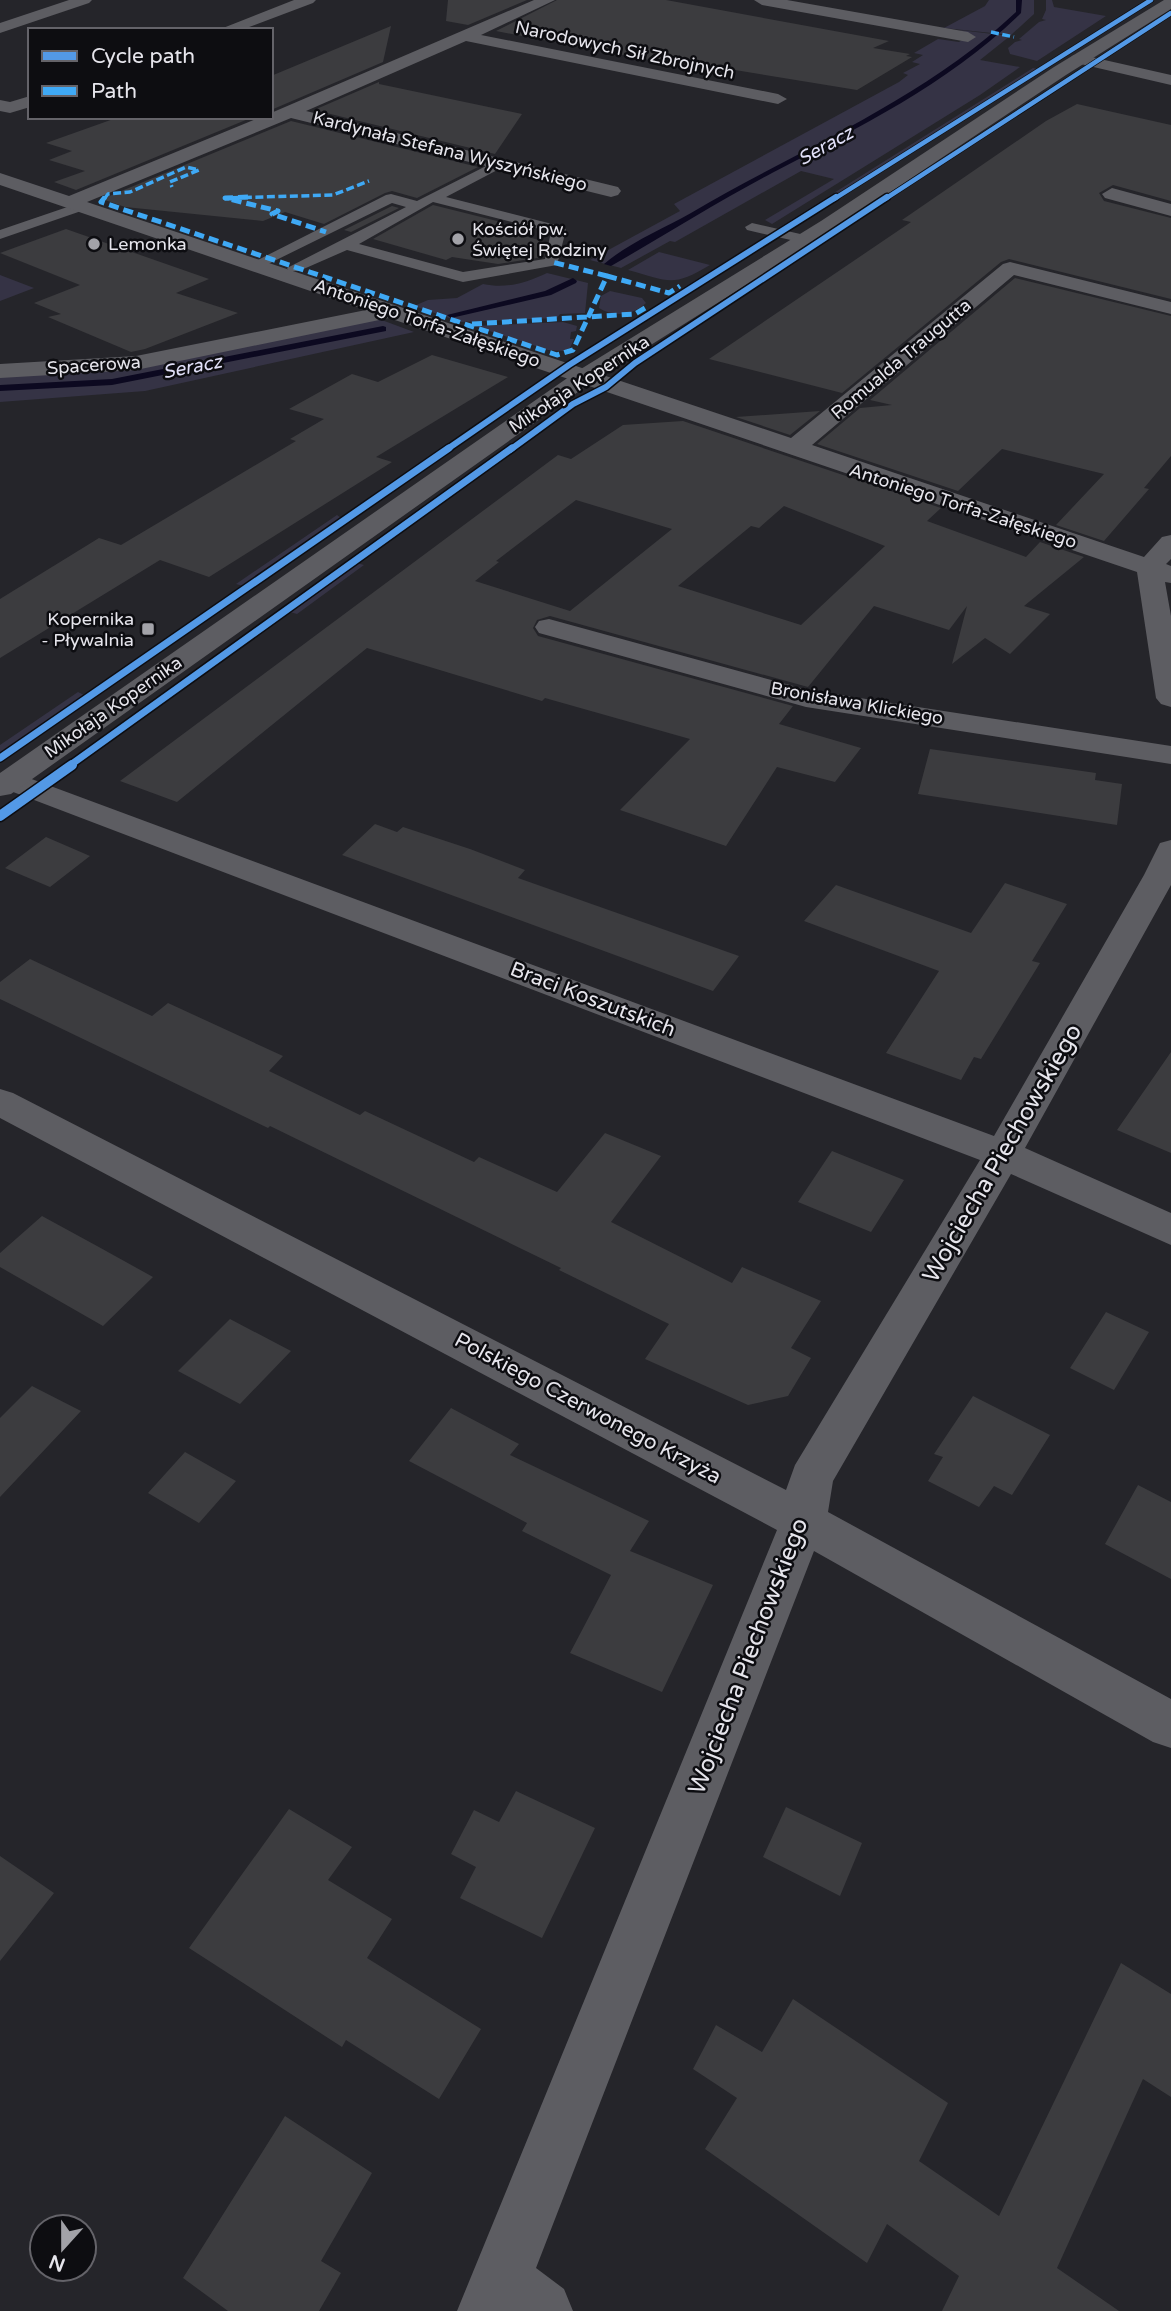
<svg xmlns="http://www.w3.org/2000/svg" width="1171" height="2311" viewBox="0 0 1171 2311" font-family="'Varela Round',sans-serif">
	<rect width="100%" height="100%" fill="#25252a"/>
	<path fill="#353345" d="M989,0H1034V14L1011,35L944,28L985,6Z
		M1046,0H1052L1054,7L1106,16L1037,61L1010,54L1008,48L1015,42L1022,40L1019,39L1039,22L1046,20L1042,19L1046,10Z
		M959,30L1010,36L980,60L1020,67L980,95L772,224L765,220L834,179L801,171L675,242L670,241L621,268L590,260L680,211L674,204L899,82L908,75L903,73L920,64L912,62L923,55L914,53L938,39L959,42L971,34Z
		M1033,68L1037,69L783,229L778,228Z
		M768,235L772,237L679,296L673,294Z
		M659,252L710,265C672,288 669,281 628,270Z
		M547,273L588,283L585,313L560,314L557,318L461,322L414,306L428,300L457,298L483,284C506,289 526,283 547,273Z
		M0,275L34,288L0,301Z
		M610,291L642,298L646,303C633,315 615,318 599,308L601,296Z
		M379,319L414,332L145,391L0,402V374L99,369Z
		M563,322L577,326L576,331L571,332L570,339H574L570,348L564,351L548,350L474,326Z
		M337,515L341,518L243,586L236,584Z
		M357,563L364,565L297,614L290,612Z
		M78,692L84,695L0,753V745Z"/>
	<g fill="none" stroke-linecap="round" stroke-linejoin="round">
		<path fill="#0c0920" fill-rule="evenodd" d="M1016,0H1022L1021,13C948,84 861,126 772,173C717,202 665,235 611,266L604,264C627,244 664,228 691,213C801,148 922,101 1016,12Z
			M573,278L577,281L576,283L551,295L451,318L447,315L545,291Z
			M383,326L386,327V331L112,385L0,391V385L112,379Z"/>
	</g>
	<path fill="#3c3c3f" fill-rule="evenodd" d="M448,0H527L468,25L446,21Z
		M557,0H666L889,41L873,48L910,54L906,56L912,57L857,90L668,59L660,62L496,31Z
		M391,26L383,62L271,110V76Z
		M379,82V84L522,114L495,154L314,110Z
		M1077,104L1171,125V201L1113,185L1099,193L1104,201L1171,218V299L1009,259L1001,262L842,393L709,359L911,222L902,220L1046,121Z
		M119,117H253L76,190L54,182L85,171L49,160L72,151L46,143Z
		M291,121L478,167L417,198L392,191L385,193L324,224L285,212L263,221L125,207L102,199Z
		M433,205L501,222L492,227L546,242L543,257L498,264L452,257L446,260L373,239Z
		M392,206L399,208L351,232L344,230Z
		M66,229L209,279L176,293L238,313L145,349L131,352L48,317L61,314L34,303L80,285L0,253Z
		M1015,278L1171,316V456L1144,488L1149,489L1104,541L1056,525L1104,474L1002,449L958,491L817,444L860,408L892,405L870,400Z
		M432,355L508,377L376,457L392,462L209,577L160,560L0,658V599L99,538L121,545L296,441L290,439L324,419L289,409L352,374L378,382Z
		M820,411L790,435L736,417Z
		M683,421L941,508L927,521L1026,557L1040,542L1084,557L1024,606L1050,614L1010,654L985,638L952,664L967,606L949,630L874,606L808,687L550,616L537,620L533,628L538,636L793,706L779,724L861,748L835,782L777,767L726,846L620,810L690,739L545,698L542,701L367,648L177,802L120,781L558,455L571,459L623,425ZM576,500L672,529L570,611L475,581L499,562L496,561ZM784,506L885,546L801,625L678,586L751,526L759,528Z
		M930,749L1096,773L1095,780L1122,784L1117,825L918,794Z
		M375,824L397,832L403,827L470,849L525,870L518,878L739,956L713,991L342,855Z
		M46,837L90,856L50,887L5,868Z
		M1005,883L1067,904L1032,961L1040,963L981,1059L974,1057L961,1080L886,1053L939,971L804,921L836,885L971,933Z
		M30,959L152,1016L168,1003L283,1056L269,1071L360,1115L365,1111L474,1162L479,1157L557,1192L605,1133L661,1156L611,1222L732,1283L742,1267L821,1301L791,1348L811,1358L788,1396L748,1405L645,1359L669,1324L559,1270L561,1268L270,1126L268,1128L0,999V982Z
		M1171,1052V1153L1117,1130Z
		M832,1151L904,1180L871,1232L798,1202Z
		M42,1216L97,1246L153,1277L103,1326L0,1267V1253Z
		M1106,1312L1149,1332L1114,1390L1070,1368Z
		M230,1319L291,1351L240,1404L178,1371Z
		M32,1386L81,1411L0,1497V1418Z
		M973,1396L1050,1435L1012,1495L994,1486L979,1507L928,1481L943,1457L934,1454Z
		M451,1408L519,1444L510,1455L649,1521L630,1551L713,1585L662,1692L570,1653L611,1575L522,1531L527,1523L409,1461Z
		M185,1452L236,1481L199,1523L148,1493Z
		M1138,1485L1171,1502V1579L1105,1544Z
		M516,1791L595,1828L542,1938L460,1898L476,1867L451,1854L474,1810L499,1822Z
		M786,1807L862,1843L840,1896L763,1857Z
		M289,1809L352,1847L328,1880L392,1919L367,1958L481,2029L439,2099L346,2040L342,2047L189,1948Z
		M0,1856L54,1893L0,1961Z
		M1121,1963L1171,1994V2097L1143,2079L1057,2268L1119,2311H942L959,2276L887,2224L867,2263L705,2149L737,2098L693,2069L716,2025L762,2052L793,1999L948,2103L919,2161L999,2216Z
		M285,2116L372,2173L321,2261L341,2273L319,2311H228L183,2278Z"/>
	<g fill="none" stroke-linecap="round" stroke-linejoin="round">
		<path fill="#5d5d62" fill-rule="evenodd" d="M498,160L503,161V167L446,197L564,227L566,230L557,265L463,282L347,250L299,271H289L287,268L406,207L392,203L262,267L257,268L250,264L386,195L391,194L417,201ZM433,202L551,232L545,259L463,272L359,244Z
			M82,202L87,203V209L0,239V230Z
			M752,223L809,236L811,239L804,243L747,230L745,227Z"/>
		<path fill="#5d5d62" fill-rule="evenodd" d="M69,0H92L89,3L0,33V23Z
			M294,0H316L313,3L241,30H218Z
			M534,0H555L481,35L778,94L787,99L778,104L466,41L306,111L618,187L621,191L618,195L611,197L291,118L87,202L791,438L1003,264L1010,262L1171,302V314L1014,275L812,445L1144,557L1162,537L1171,535V559L1166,564L1171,566V583L1165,582L1171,616V707L1161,704L1156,698L1137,572L389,318L136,370L0,378V364L136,356L366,310L0,185V173L69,196L261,117H271V113Z
			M754,0H787L968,32L976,37L968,42L762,5Z
			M1078,54L1171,75V85L1072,62L1070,59L1072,56Z
			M30,96V107L10,113L0,111V100L10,102Z
			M1112,188L1171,204V216L1105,198L1102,194Z
			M549,619L808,690L1171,746V764L806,707L539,633L535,627L539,621Z
			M10,771L994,1136L1144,875L1160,843L1171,840V885L1025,1148L1171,1213V1245L1011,1174L833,1481L828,1512L1171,1699V1748L1153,1742L814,1551L536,2268L564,2289L573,2311H457L777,1530L0,1118V1089L13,1093L786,1490L795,1465L980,1160L0,787V773Z"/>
		<path fill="#5d5d62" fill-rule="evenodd" d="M1164,0H1171V9L1066,75L835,229L592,382L11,794L0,796V773L576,372L821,221L1054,67Z"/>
		<path stroke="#3fa9f5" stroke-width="3.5" stroke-dasharray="8 3.5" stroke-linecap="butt" d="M991,32L1014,37
			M104,199L108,194L130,192L186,167L199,170L170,182L172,187
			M229,199L225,198L333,195L369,181"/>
		<path stroke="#3fa9f5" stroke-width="5" stroke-dasharray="10 5" stroke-linecap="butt" d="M105,197L101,202L557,355L573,350L607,276L552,262
			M248,197L225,198L278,211L272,214L326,232
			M607,276L669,293L680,286
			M472,324L635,314L645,308"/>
		<defs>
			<path id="cycleway-far3" d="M834,199L1151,0
				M885,199L1171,13"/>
			<path id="cycleway-far2" d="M446,450L569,365L836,197
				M510,450L573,404L606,387L635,363L887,197"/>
			<path id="cycleway-far1" d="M0,758L449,448
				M69,766L512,448"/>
			<path id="cycleway" d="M0,816L72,765"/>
		</defs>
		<use href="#cycleway-far3" stroke="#0d0d11" stroke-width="6"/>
		<use href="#cycleway-far2" stroke="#0d0d11" stroke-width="9"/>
		<use href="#cycleway-far1" stroke="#0d0d11" stroke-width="10"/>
		<use href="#cycleway" stroke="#0d0d11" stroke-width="13"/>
		<use href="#cycleway-far3" stroke="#5399e6" stroke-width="4.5"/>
		<use href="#cycleway-far2" stroke="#5399e6" stroke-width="6"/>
		<use href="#cycleway-far1" stroke="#5399e6" stroke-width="7"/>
		<use href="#cycleway" stroke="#5399e6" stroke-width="10"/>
	</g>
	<g fill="#a2a2a8" stroke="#0d0d11" stroke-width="2.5">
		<circle cx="458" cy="239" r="7"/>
		<circle cx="94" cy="244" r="7"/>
		<rect x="141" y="622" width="14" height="14" rx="3.5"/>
	</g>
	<g text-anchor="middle" stroke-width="5" stroke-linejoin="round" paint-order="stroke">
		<g font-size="18" fill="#e6e5ec" stroke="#0d0d11">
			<text transform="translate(625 50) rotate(12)" y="6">Narodowych Sił Zbrojnych</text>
			<text transform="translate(450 151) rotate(14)" y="6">Kardynała Stefana Wyszyńskiego</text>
			<text transform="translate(427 323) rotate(19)" y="6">Antoniego Torfa-Załęskiego</text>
			<text transform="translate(901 359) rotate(-40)" y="6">Romualda Traugutta</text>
			<text transform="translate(94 365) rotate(-4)" y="6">Spacerowa</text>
			<text transform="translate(579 384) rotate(-33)" y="6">Mikołaja Kopernika</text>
			<text transform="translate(963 506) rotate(18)" y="6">Antoniego Torfa-Załęskiego</text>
			<text transform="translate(857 703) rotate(10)" y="6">Bronisława Klickiego</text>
			<text transform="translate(113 707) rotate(-35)" y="6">Mikołaja Kopernika</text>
		</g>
		<g font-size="18" fill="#e6e5ec" stroke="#0d0d11" text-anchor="start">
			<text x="472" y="235">Kościół pw.<tspan x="472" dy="21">Świętej Rodziny</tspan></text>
			<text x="108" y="250">Lemonka</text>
			<text x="134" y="625" text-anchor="end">Kopernika<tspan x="134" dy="21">- Pływalnia</tspan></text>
		</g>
		<g font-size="19" font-style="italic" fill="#e1e0f8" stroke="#0d0d11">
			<text transform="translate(825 145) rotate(-29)" y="7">Seracz</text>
			<text transform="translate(192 366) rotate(-11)" y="7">Seracz</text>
		</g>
		<g font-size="21" fill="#e6e5ec" stroke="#0d0d11">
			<text transform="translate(593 999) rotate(21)" y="7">Braci Koszutskich</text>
			<text transform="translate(588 1408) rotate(28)" y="7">Polskiego Czerwonego Krzyża</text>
		</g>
		<g font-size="24" fill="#e6e5ec" stroke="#0d0d11">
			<text transform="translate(1002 1153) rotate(-60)" y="8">Wojciecha Piechowskiego</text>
			<text transform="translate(748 1656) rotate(-69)" y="8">Wojciecha Piechowskiego</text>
		</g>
	</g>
	<rect x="28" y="28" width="245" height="91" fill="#0d0d11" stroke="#646369" stroke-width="2"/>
	<rect x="42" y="51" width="35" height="10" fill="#5399e6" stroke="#646369" stroke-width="2"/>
	<text x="91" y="63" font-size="21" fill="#e6e5ec">Cycle path</text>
	<rect x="42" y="86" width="35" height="10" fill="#3fa9f5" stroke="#646369" stroke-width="2"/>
	<text x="91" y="98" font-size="21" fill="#e6e5ec">Path</text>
	<g transform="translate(63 2248) rotate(201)"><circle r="33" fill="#0d0d11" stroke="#646369" stroke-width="2"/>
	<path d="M0-5L12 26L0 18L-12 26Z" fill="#a2a2a8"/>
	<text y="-10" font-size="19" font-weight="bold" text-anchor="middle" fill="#e6e5ec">N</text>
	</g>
</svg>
